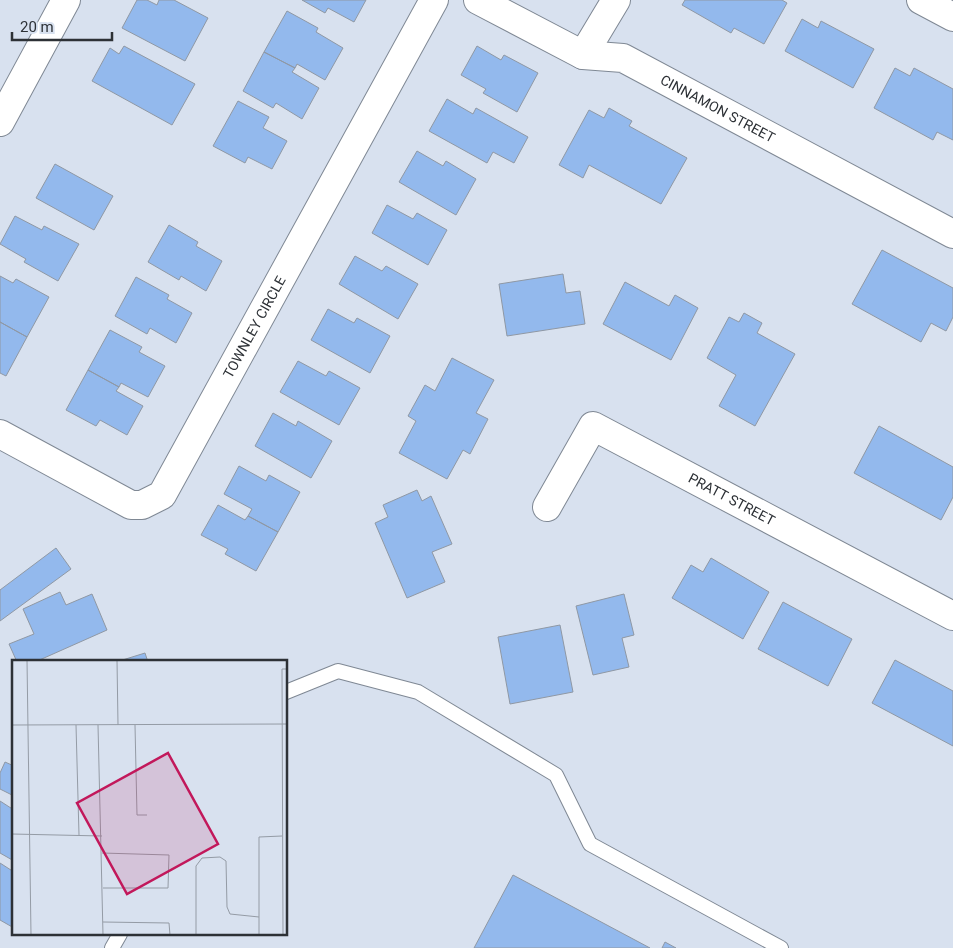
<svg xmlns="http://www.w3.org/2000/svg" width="953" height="948" viewBox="0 0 953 948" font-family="Roboto,sans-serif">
	<rect width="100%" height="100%" fill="#d8e1ef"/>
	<path fill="#93b9ed" stroke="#8f98a4" d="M137,0H147L157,5L159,0H174L208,18L185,61L122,28Z
		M302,0H366L354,22L328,8L325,13Z
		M685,0H782L787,3L764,44L734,28L731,33L682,5Z
		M287,11L318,28L316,32L343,48L325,80L297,64L295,68L264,52Z
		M802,19L818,28L821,21L874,49L853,88L785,51Z
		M124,46L195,84L172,125L92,81L110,48L119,54Z
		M477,46L501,60L504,55L538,73L517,112L483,93L486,89L461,75Z
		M264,52L295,68L292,72L319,88L302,119L276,103L273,108L243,91Z
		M895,68L910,76L914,68L953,89V140L937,132L933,140L874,108Z
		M447,99L473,114L476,108L528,137L514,163L493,152L487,163L429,131Z
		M238,101L269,117L263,128L287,141L272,169L248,157L245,163L213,146Z
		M609,108L632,121L629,126L687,158L661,204L589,165L583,178L559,165L589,110L604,118Z
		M417,151L443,166L446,161L476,179L456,215L399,182Z
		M55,164L113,196L94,230L36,198Z
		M387,205L413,219L417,213L447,230L428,265L372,233Z
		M15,216L42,230L44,226L79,244L58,281L24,262L26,259L0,244Z
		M169,225L198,242L196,246L222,261L206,291L181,276L179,280L148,262Z
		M882,250L953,288V317L946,331L931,323L921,342L852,304Z
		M355,256L382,271L386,266L418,284L398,319L339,284Z
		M563,274L566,293L580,291L585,324L507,336L499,284Z
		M0,276L13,283L16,279L49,297L27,337L0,322Z
		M136,277L169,295L167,299L192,313L176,343L150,328L147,334L115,316Z
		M625,282L669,306L675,295L698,308L671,360L603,324Z
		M328,309L354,323L357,318L390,336L370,373L311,340Z
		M744,313L762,323L757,333L795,354L755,426L719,406L736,375L707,358L729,317L739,322Z
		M0,322L27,337L6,376L0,373Z
		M110,330L142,347L139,352L165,366L148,397L121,383L119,387L88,370Z
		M452,358L494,380L476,413L488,419L470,454L463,450L447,479L399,453L416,421L408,416L425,385L435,391Z
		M298,361L326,376L329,371L360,388L339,425L280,392Z
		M88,370L119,387L116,391L143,406L127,435L100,420L96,426L66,410Z
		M273,413L296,426L298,421L332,441L311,478L255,446Z
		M879,426L953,467V497L941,520L854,473Z
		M239,466L266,481L269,475L300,492L278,532L248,516L252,509L224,494Z
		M417,490L422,501L431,496L452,544L432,552L445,582L407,598L375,523L388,517L383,505Z
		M218,505L245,520L248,516L278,532L256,571L225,554L228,549L201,535Z
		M56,548L71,569L0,621V590Z
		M711,558L769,592L743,639L672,598L691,565L703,572Z
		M60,592L66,605L92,594L107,630L35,662H17L9,644L34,634L23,609Z
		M624,594L634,635L622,638L629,667L593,675L576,606Z
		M783,602L852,639L828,686L758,649Z
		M560,625L573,692L510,704L498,637Z
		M145,653L148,662H116Z
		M895,660L953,691V746L872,703Z
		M5,762L14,766V796L0,789V773Z
		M0,801L14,810V861L0,853Z
		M0,863L14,872V928L0,920Z
		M513,875L650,948H474Z
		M665,942L676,948H662Z"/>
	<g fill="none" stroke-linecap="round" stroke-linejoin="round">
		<defs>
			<path id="lane" d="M286,692L338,671L418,692L556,775L590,844L781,948
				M112,948L120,934"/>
			<g id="street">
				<path id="s1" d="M478,0L583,55L623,58L953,234"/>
				<path d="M921,0L953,17"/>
				<path d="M583,55L616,0"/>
				<path d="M0,122L66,0"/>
				<path id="s2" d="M0,434L131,505H142L162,495L434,0"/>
				<path id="s3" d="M547,507L593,426L953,616"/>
			</g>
		</defs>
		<use href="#lane" stroke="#7f8894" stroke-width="16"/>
		<use href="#street" stroke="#7f8894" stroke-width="30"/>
		<use href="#lane" stroke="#fff" stroke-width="14"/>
		<use href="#street" stroke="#fff" stroke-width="28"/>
	</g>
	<g text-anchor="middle" stroke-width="5" stroke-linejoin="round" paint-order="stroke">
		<g font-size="14" fill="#2d3136" stroke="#d8e1ef">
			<text dy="5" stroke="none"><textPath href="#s1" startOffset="266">CINNAMON STREET</textPath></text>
			<text dy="5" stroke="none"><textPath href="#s2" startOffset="374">TOWNLEY CIRCLE</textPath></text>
			<text dy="5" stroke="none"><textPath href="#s3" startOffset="250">PRATT STREET</textPath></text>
		</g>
	</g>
	<g transform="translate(12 660)">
		<rect width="275" height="275" fill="#d8e1ef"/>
		<path fill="none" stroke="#949ba5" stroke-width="1" d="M15,0L19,275M105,0L106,65M0,65L275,64M64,65L67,175M86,65L91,275M123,65L125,155H135M0,174L90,176M90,193L157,195L156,228H91M91,262L157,263L158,275M184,275V206L190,198L208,197L214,201L215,247L218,254L247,257M247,275V177L270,176M271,275L270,9H275"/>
		<path fill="#c2185b" fill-opacity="0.15" stroke="#c2185b" stroke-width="2.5" d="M156,93L206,184L115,234L65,143Z"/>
		<rect width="275" height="275" fill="none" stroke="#2d3136" stroke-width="2.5"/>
	</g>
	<path d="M12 32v8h100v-8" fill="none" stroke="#2d3136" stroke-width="2.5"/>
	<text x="20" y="32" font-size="15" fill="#2d3136" stroke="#d8e1ef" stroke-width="4" paint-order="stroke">20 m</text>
</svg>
